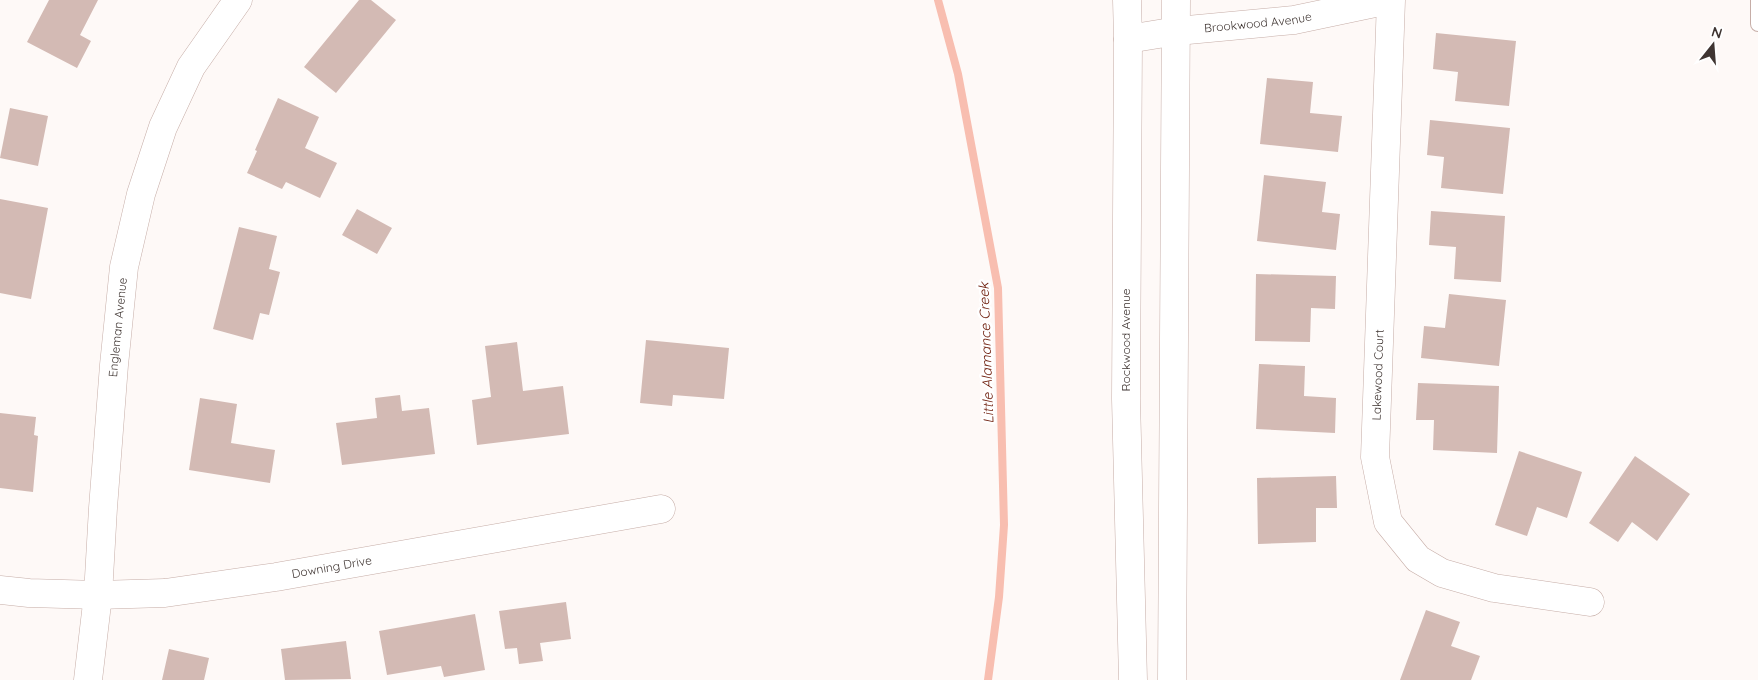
<svg xmlns="http://www.w3.org/2000/svg" width="1758" height="680" viewBox="0 0 1758 680" font-family="Quicksand,sans-serif">
	<rect width="100%" height="100%" fill="#fef9f7"/>
	<g fill="none" stroke-linecap="round" stroke-linejoin="round">
		<path stroke="#f8beb0" stroke-width="8" d="M938,0L958,74L998,288L1004,525L999,597L988,680"/>
	</g>
	<path fill="#d3bab4" d="M49,0H98L80,35L91,41L77,68L27,42Z
		M359,0H371L396,20L336,93L304,67Z
		M1436,33L1516,41L1509,106L1455,101L1458,72L1433,69Z
		M1267,78L1313,82L1310,113L1342,116L1338,152L1260,144Z
		M278,98L319,117L305,148L337,163L320,198L286,182L282,189L247,173L257,151L255,150Z
		M10,108L48,116L38,166L0,158Z
		M1430,120L1510,128L1503,194L1441,188L1444,157L1427,155Z
		M1264,175L1326,182L1322,212L1340,214L1336,250L1257,241Z
		M0,199L48,208L31,299L0,293Z
		M357,209L392,228L377,254L342,235Z
		M1431,211L1505,216L1501,282L1454,279L1456,247L1429,245Z
		M239,227L277,236L269,269L280,272L269,315L260,313L253,340L213,329Z
		M1256,274L1336,276L1335,309L1311,308L1310,342L1255,341Z
		M1449,294L1506,300L1499,366L1421,358L1424,326L1445,328Z
		M646,340L729,348L724,399L673,395L672,406L640,403Z
		M517,342L523,391L563,386L569,434L477,445L472,400L491,397L485,346Z
		M1259,364L1305,366L1304,396L1336,398L1335,433L1256,429Z
		M1418,383L1499,386L1497,453L1433,450L1434,420H1416Z
		M400,395L402,411L429,408L435,454L342,465L336,423L377,418L375,398Z
		M200,398L237,404L231,443L275,450L270,483L189,470Z
		M0,413L36,417L34,435L38,436L33,492L0,488Z
		M1519,451L1582,472L1567,518L1537,507L1527,536L1495,525Z
		M1635,456L1690,494L1657,541L1632,522L1618,542L1589,523Z
		M1336,476L1337,508H1316V542L1258,544L1257,478Z
		M566,602L571,639L540,643L543,661L519,664L517,648L505,649L499,611Z
		M1426,610L1460,622L1451,646L1480,656L1471,680H1400Z
		M475,614L485,670L444,677L441,666L387,675L379,631Z
		M346,641L351,679L285,680L281,649Z
		M169,649L209,658L204,680H162Z"/>
	<g fill="none" stroke-linecap="round" stroke-linejoin="round">
		<defs>
			<path id="service" d="M1758,0V24"/>
			<g id="minor">
				<path d="M1391,0L1375,457L1388,522L1418,559L1442,573L1494,588L1590,602"/>
				<path id="s1" d="M1128,39L1177,31L1294,20L1389,0"/>
				<path id="s2" d="M0,590L29,593L98,595L165,593L276,577L661,509"/>
				<path id="s3" d="M88,680L98,595L103,508L114,365L124,267L141,194L163,127L191,67L238,0"/>
			</g>
			<path id="tertiary" d="M1127,0L1128,39L1126,399L1133,680
				M1172,680L1176,0"/>
		</defs>
		<use href="#service" stroke="#c6ada7" stroke-width="16"/>
		<use href="#minor" stroke="#c6ada7" stroke-width="29"/>
		<use href="#tertiary" stroke="#c6ada7" stroke-width="29"/>
		<use href="#service" stroke="#fff" stroke-width="14"/>
		<use href="#minor" stroke="#fff" stroke-width="28"/>
		<use href="#tertiary" stroke="#fff" stroke-width="28"/>
	</g>
	<g text-anchor="middle" stroke-width="5" stroke-linejoin="round" paint-order="stroke">
		<g font-size="12" fill="#3f3532" stroke="#fff">
			<text dy="4" stroke="none"><textPath href="#s1" startOffset="131">Brookwood Avenue</textPath></text>
			<text dy="4" stroke="none"><textPath href="#s3" startOffset="354">Engleman Avenue</textPath></text>
			<text transform="translate(1126 340) rotate(-90)" y="4">Rockwood Avenue</text>
			<text transform="translate(1378 375) rotate(-88)" y="4">Lakewood Court</text>
			<text dy="4" stroke="none"><textPath href="#s2" startOffset="334">Downing Drive</textPath></text>
		</g>
		<g font-size="14" font-style="italic" fill="#6b1907" stroke="#fff">
			<text transform="translate(986 353) rotate(-92)" y="5">Little Alamance Creek</text>
		</g>
	</g>
	<g transform="translate(1713 45) rotate(17)" stroke="#ffffff" stroke-width="4" paint-order="stroke">
	<path d="M0-4L9 19L0 12L-9 19Z" fill="#3f3532"/>
	<text y="-8" font-size="14" font-weight="bold" text-anchor="middle" fill="#3f3532">N</text>
	</g>
</svg>
